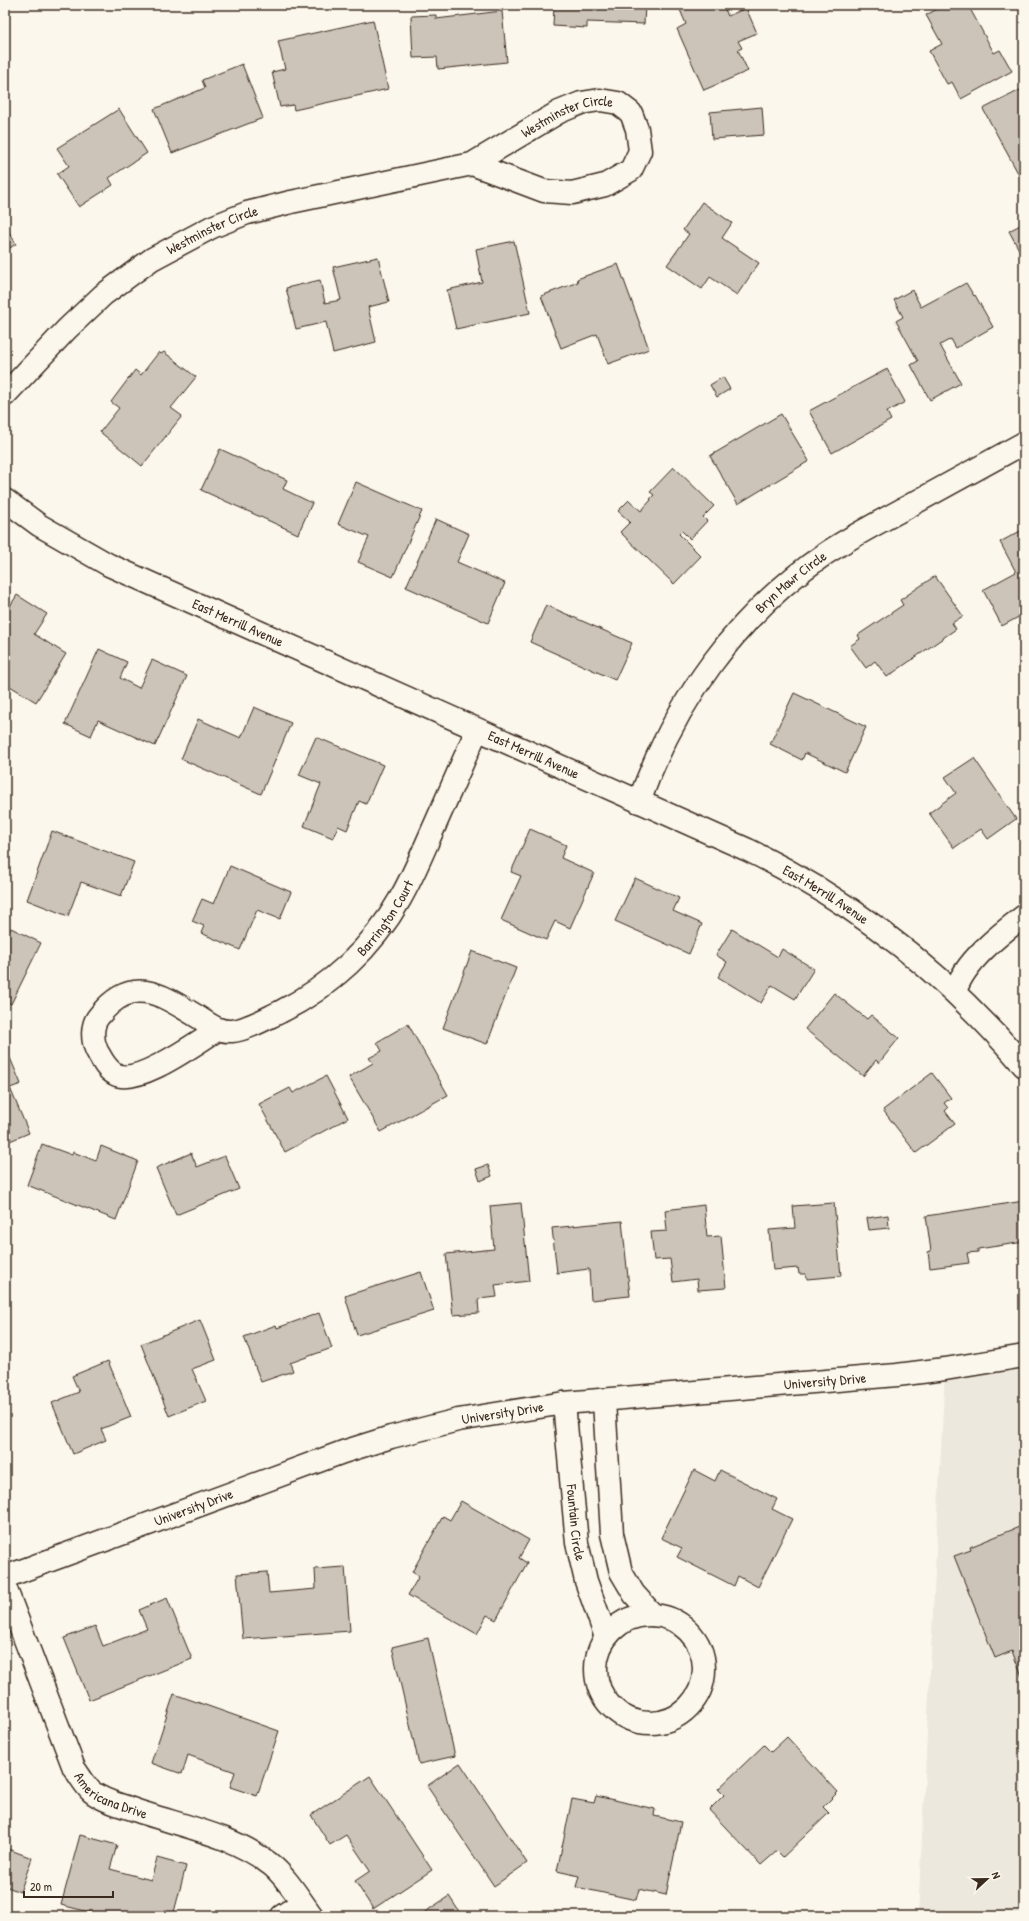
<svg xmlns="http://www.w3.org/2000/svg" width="1029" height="1921" viewBox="0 0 1029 1921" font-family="'Patrick Hand',sans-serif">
	<rect width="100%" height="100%" fill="#fbf7ec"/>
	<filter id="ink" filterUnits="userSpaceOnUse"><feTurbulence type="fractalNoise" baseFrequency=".025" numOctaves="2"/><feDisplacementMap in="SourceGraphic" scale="8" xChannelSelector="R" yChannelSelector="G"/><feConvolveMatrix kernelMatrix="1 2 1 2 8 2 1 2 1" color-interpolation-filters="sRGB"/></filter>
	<g filter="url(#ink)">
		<path fill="#ede8dd" d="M1024,1356V1916H918L945,1369Z"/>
		<path fill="#ccc4b9" stroke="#3b2a1e" d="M554,5H645L644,24L587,22V28L553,26Z
			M678,5H723L728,16L746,8L757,33L738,41L742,48L738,50L748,71L704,90L677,29L686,24Z
			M945,5H968L994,53L1000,50L1012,71L961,99L952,82L947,84L929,51L942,44L926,15Z
			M502,11L507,62L438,69L437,57L413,58L411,16L436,15V19Z
			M373,20L388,89L294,110L293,105L280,107L272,72L285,69L278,41Z
			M242,64L263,118L172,153L154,109L205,88L202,80Z
			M1022,89L1024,92V184L983,109Z
			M762,107L764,135L712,139L710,112Z
			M119,109L147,153L109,178L113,185L79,207L57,174L69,166L57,148Z
			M702,202L732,223L722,238L759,263L737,295L710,277L702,289L667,265L689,234L683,230Z
			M1024,223V259L1009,231Z
			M5,225L16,244L5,251Z
			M514,241L530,313L456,329L447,290L482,282L476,249Z
			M378,257L389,302L368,307L376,342L333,353L326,322L296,329L286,288L320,280L325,303L341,300L333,267Z
			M618,264L649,349L608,364L597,334L561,348L541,296L578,282L577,279Z
			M966,283L974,296L975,295L993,327L956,348L951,339L940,345L961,383L930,400L911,365L918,361L896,321L903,317L894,300L912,290L921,307Z
			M159,352L161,354L164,352L196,377L171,408L182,416L142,466L100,432L119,408L111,402L135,370L141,375Z
			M887,369L905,402L887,412L891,420L832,453L809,411Z
			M723,377L730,389L717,397L710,385Z
			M781,414L809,461L738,504L710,456Z
			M220,449L287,480L283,489L312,503L298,534L201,490Z
			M674,467L714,506L703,517L707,521L690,539L682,531L679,534L701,556L674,584L620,532L630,522L618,511L629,500L641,511L651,500L650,499L654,495L650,492Z
			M356,482L422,511L393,577L358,562L369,537L338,524Z
			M436,519L469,534L457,562L505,583L488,623L406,587Z
			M1024,529V614L1002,626L983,590L1016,572L1000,542Z
			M935,576L963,616L952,623L956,629L887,677L875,661L866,668L850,646L860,639L858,635L903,605L900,600Z
			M17,595L47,614L34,634L66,654L36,702L5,683V614Z
			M546,605L632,643L615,680L530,642Z
			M99,649L127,662L120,678L139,688L152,660L187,676L155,746L98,720L91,736L65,724Z
			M794,693L866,727L845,772L805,753L802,760L770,744Z
			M254,707L291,723L261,794L181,759L198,719L241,738Z
			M316,737L383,765L366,804L359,801L347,830L338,826L333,838L304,826L321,784L299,775Z
			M974,758L1016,819L988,839L981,829L954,848L929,813L956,793L945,777Z
			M530,829L566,845L561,858L594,873L570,928L555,921L546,940L501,920L521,876L511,872Z
			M52,831L134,862L121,896L81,882L68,916L27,900Z
			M230,866L291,892L280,919L257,910L240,950L201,933L204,926L192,921L202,899L214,904Z
			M635,878L679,898L673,911L702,924L689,954L615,921Z
			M11,928L41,943L11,1004L5,1001V940Z
			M732,929L778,957L782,949L814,969L795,999L772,985L761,1003L718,977L727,962L716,955Z
			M472,951L516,968L487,1044L443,1028Z
			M834,993L867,1019L871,1015L899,1038L879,1063L876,1060L863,1076L805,1029Z
			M408,1024L448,1095L381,1132L349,1077L373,1063L369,1058L382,1051L377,1042Z
			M8,1053L21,1084L10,1088L29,1133L5,1143V1054Z
			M932,1073L951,1098L944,1103L948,1108L945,1111L955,1124L916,1153L883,1110Z
			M326,1076L348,1118L285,1152L259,1104L290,1088L293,1093Z
			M42,1144L72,1155L73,1152L96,1161L101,1146L138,1161L116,1220L27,1185Z
			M191,1153L197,1167L225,1156L239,1189L176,1215L156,1168Z
			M488,1165L492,1176L480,1181L476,1169Z
			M1024,1201V1242L978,1249V1252L967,1253L969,1263L930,1268L928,1252L931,1251L926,1216Z
			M521,1203L529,1281L495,1285L497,1297L478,1299L479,1313L453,1315L446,1254L494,1249L490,1206Z
			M834,1203L841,1276L807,1279L806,1274H799L798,1268L773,1270L769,1230L795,1228L793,1206Z
			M704,1205L707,1237L721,1236L726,1288L698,1290L697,1279L673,1282L670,1259L654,1260L651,1232L667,1231L665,1210Z
			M888,1215L889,1228L869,1230L867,1218Z
			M622,1221L630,1296L591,1300L589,1269L557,1273L552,1228Z
			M421,1272L434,1311L357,1335L345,1296Z
			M319,1313L332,1348L290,1363L293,1371L261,1382L244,1337L276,1325L277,1328Z
			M200,1320L216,1360L192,1369L206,1401L169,1416L141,1344Z
			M108,1361L131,1417L101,1429L106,1440L73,1454L52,1403L79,1392L72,1376Z
			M694,1470L715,1481L720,1470L777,1499L772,1509L792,1519L758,1587L738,1576L734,1586L677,1557L682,1548L661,1538Z
			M461,1501L529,1540L519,1558L527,1563L496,1620L487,1615L477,1634L408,1595L419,1576L412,1572L443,1516L450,1520Z
			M1024,1525V1682L1012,1651L995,1658L954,1556L971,1550L970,1547Z
			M345,1567L350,1631L243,1639L237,1574L267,1572L269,1593L316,1589L315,1569Z
			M167,1598L192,1659L89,1700L64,1638L95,1626L103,1646L147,1629L139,1610Z
			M428,1638L455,1756L419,1764L392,1647Z
			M174,1694L279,1731L257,1796L230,1787L235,1772L188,1755L182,1774L151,1763Z
			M787,1737L838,1792L823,1807L829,1813L783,1857L777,1851L761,1865L709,1810L724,1795L718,1789L764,1745L771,1752Z
			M460,1763L527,1863L494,1886L427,1786Z
			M370,1776L432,1870L373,1909L355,1881L370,1871L346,1835L330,1845L311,1815Z
			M596,1796L655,1809L654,1816L681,1822L666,1895L639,1889L636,1900L576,1887L579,1876L557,1871L572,1799L594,1803Z
			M80,1835L117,1845L110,1869L151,1880L157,1858L186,1866L173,1916H105L61,1905Z
			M5,1848L32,1858L20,1892L5,1886Z
			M449,1896L462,1916H419Z"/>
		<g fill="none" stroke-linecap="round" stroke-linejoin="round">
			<defs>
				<g id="minor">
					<path id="s1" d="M5,395L67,329L103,295L152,259L212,227L247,213L291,202L472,164L559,112L581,103L600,100L618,103L631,113L637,129L640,151L631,170L605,185L572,193L544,191L472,164"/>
					<path id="s2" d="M5,500L39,525L109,565L748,850C855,902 947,975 1024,1066"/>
					<path id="s3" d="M639,802C674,703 737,614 825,554C852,536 881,521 909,506C948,485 986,464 1024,443"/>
					<path d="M955,992C964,962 1000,934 1024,916"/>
					<path id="s4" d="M217,1030C197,1042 137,1087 115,1074C106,1069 102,1060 97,1051C92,1041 91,1025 99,1016C132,974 161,994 198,1017C209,1024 218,1032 232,1031C246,1030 267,1018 280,1012C330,987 373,947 400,899C414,875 424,849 435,825C449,793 463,761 477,730"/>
					<path d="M604,1401L612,1534L621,1572L634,1594L653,1615"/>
					<path id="s5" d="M564,1403L577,1543L586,1581L606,1637"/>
					<path id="s6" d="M5,1577L343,1452L391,1437L458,1420L564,1403L897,1375L945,1369L1024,1356"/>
					<path id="s7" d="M5,1587L74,1768C80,1776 85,1786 92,1792C102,1800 117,1804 129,1808C175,1825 230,1833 270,1864C285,1875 301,1901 312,1916"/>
					<circle cx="650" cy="1669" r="54"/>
					<path d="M282,1916L302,1903"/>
				</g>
			</defs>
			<use href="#minor" stroke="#3b2a1e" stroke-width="25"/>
			<use href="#minor" stroke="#fbf7ec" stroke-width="22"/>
		</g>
	</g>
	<g text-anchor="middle" stroke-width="4" stroke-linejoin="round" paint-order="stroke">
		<g font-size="14" fill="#3b2a1e" stroke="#fbf7ec">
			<text dy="5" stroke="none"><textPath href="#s1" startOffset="645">Westminster Circle</textPath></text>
			<text dy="5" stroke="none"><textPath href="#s1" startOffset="268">Westminster Circle</textPath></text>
			<text dy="5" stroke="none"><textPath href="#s3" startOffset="271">Bryn Mawr Circle</textPath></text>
			<text dy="5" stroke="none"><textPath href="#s2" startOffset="264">East Merrill Avenue</textPath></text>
			<text dy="5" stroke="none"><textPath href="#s2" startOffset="588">East Merrill Avenue</textPath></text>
			<text dy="5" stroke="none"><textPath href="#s2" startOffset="912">East Merrill Avenue</textPath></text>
			<text dy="5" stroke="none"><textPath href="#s4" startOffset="527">Barrington Court</textPath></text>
			<text dy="5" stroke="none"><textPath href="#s6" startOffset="849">University Drive</textPath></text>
			<text dy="5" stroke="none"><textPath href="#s6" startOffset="525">University Drive</textPath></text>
			<text dy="5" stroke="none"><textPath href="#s6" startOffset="201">University Drive</textPath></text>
			<text dy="5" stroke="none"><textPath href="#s5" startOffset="120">Fountain Circle</textPath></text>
			<text dy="5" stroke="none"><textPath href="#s7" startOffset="242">Americana Drive</textPath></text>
		</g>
	</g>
	<rect width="1029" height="1921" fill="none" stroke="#fbf7ec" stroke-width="20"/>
	<rect x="10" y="10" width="1009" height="1901" fill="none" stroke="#3b2a1e" stroke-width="1.5" filter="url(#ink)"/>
	<g transform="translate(987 1879) rotate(68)" stroke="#fbf7ec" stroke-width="3" paint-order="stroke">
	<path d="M0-3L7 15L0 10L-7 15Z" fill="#3b2a1e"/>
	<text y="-6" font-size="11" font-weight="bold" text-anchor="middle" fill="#3b2a1e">N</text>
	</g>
	<path d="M24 1891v6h89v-6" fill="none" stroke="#3b2a1e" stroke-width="2"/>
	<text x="30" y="1891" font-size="12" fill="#3b2a1e" stroke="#fbf7ec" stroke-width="3" paint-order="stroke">20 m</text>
</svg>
